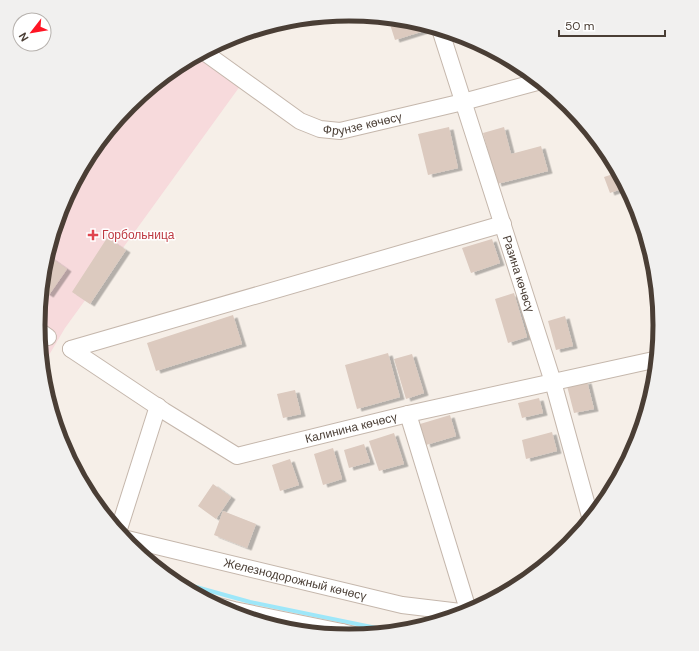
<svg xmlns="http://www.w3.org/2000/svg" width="699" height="651" viewBox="0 0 699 651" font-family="'DM Sans',sans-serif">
	<defs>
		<filter id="shadow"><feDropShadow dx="4.5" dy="2.5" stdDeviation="0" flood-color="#0004"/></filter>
	</defs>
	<rect width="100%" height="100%" fill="#f6efe8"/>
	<path fill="#f7dadc" d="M201,53L243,82L65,328L42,367L38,325L44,265L62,206L91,152L129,105L177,66Z"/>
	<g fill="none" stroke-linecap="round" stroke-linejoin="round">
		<path stroke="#9ee7f9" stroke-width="4" d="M171,580L250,602L391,631L393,633"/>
	</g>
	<path fill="#dccabf" filter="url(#shadow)" d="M388,18L410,20L421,23L424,31L395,40Z
		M449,127L458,168L428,175L418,134Z
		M504,127L511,154L541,146L548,171L497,184L483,133Z
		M619,172L627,187L610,193L604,177Z
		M107,238L126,250L90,304L72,292Z
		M492,239L500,263L471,273L462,248Z
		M47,255L67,269L49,295L41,290L44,265Z
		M514,293L527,337L508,343L495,299Z
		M233,315L242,344L156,371L147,343Z
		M565,316L573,346L556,350L548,321Z
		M388,353L400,397L357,409L345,365Z
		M412,354L424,393L406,399L394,359Z
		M587,381L594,409L574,413L567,386Z
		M295,390L301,414L283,418L277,394Z
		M539,398L543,413L522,418L518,403Z
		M450,415L456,436L426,445L420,424Z
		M552,432L557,451L526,459L522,440Z
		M394,433L404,464L379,471L369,441Z
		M364,444L370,462L349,468L344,450Z
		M333,448L342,479L323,485L314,454Z
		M290,459L299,485L280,491L272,465Z
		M213,484L231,497L216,519L198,506Z
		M223,511L256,524L247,548L214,535Z"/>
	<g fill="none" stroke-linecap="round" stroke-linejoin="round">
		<defs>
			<g id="minor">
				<path id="s1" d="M440,29L553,382L591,520"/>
				<path id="s2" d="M204,52L300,121L320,129L340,131L463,102L541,81"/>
				<path d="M38,330L48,337"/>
				<path id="s3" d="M71,349L164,411L237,456L408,414L658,359"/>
				<path d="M71,349L503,224"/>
				<path d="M408,414L469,613"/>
				<path d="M118,532L158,406"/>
				<path id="s4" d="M123,538L402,605L469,613"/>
				<path d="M214,605L234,610L342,632"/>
				<path d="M341,636L342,632L358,636"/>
			</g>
		</defs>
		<use href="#minor" stroke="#c5b7ac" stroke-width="18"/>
		<use href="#minor" stroke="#fff" stroke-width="16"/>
	</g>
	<path fill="#e0444e" stroke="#fff" stroke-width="1.5" d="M91 229h4v4h4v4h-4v4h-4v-4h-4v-4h4z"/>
	<g text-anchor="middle" stroke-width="3" stroke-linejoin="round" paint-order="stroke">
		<g font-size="12" fill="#4a3e35" stroke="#fff">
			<text dy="4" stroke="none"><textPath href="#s2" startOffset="183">Фрунзе көчөсү</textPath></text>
			<text dy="4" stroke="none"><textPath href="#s1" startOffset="257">Разина көчөсү</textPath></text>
			<text dy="4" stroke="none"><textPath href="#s3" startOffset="315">Калинина көчөсү</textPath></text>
			<text dy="4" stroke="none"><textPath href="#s4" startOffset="177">Железнодорожный көчөсү</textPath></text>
		</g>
		<g font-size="12" fill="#be3a42" stroke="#fff" text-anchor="start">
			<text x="102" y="239">Горбольница</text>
		</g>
	</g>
	<path d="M0 0H699V651H0ZM45 325a304 304 0 1 1 608 0a304 304 0 1 1-608 0Z" fill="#f1f0ef" fill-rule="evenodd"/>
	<path fill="none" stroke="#4a3e35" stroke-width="5" d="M45 325a304 304 0 1 1 608 0a304 304 0 1 1-608 0Z"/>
	<g transform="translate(32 32) rotate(239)"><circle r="19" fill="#ffffff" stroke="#b7b2ae"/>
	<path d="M0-3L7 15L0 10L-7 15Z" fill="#ff1524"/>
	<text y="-6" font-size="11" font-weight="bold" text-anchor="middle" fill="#4a3e35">N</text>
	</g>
	<path d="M559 30v6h106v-6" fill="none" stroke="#4a3e35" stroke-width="2"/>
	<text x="565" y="30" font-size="12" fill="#4a3e35" stroke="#ffffff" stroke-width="3" paint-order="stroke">50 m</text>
</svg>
